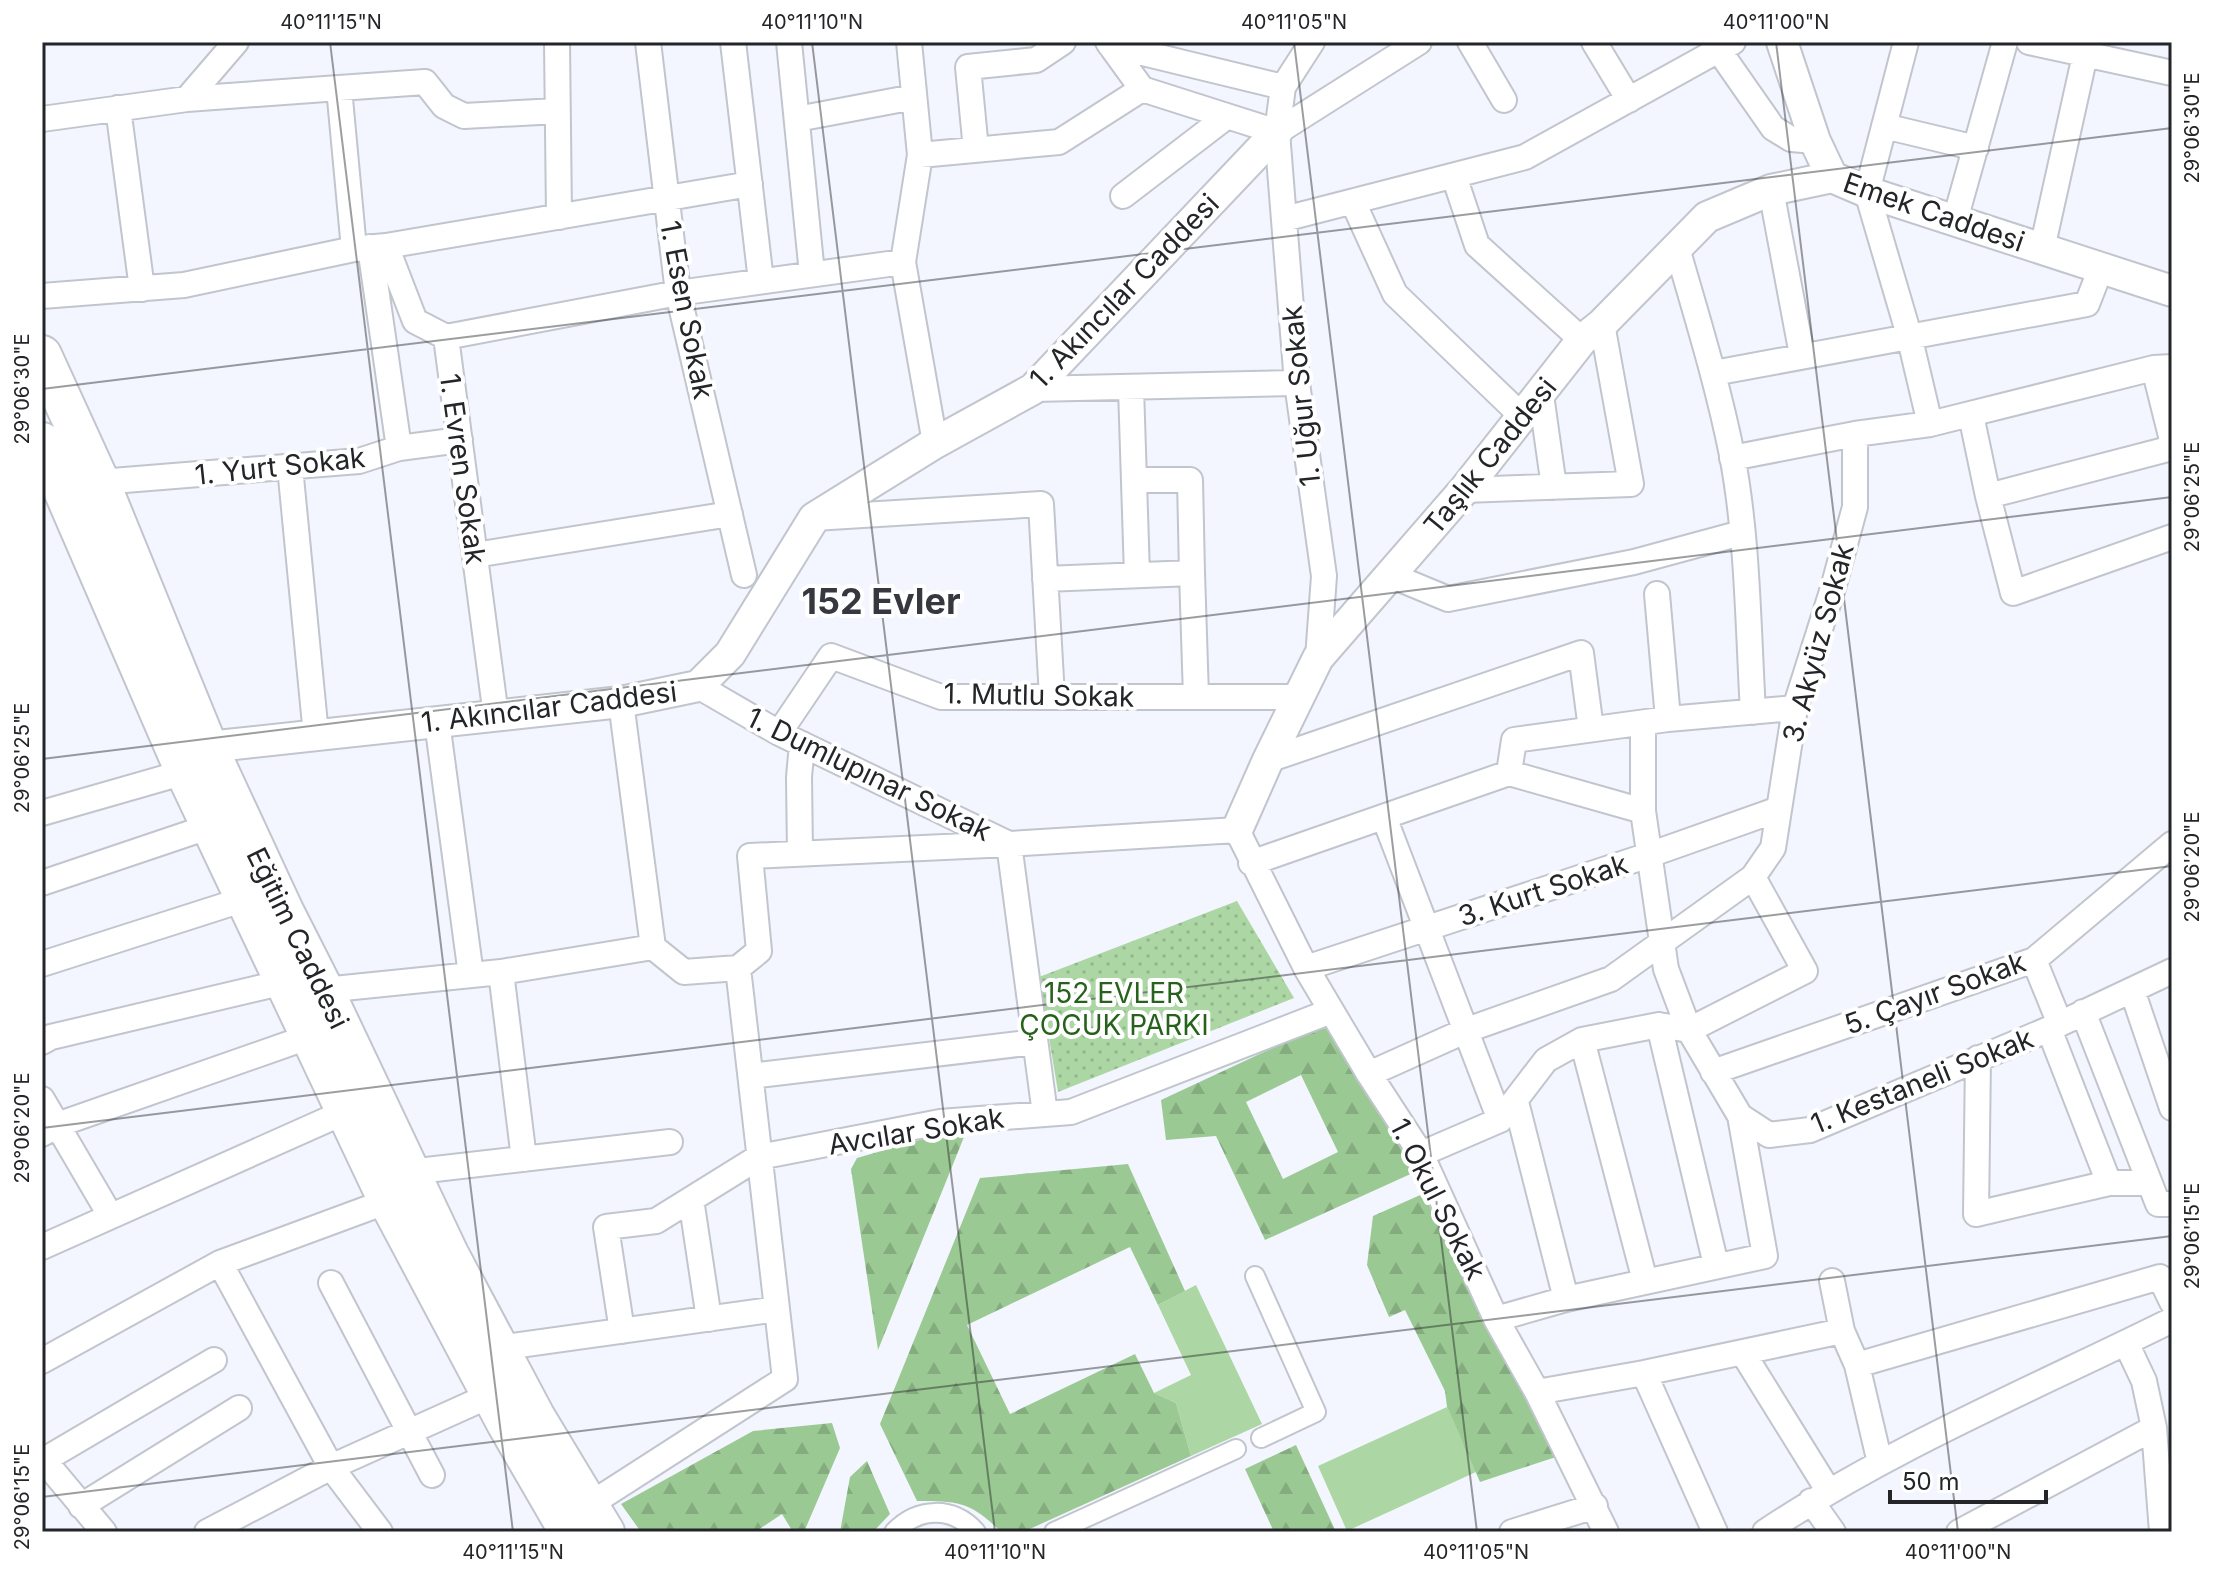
<svg xmlns="http://www.w3.org/2000/svg" width="2214" height="1574" viewBox="0 0 2214 1574" font-family="Inter,sans-serif">
	<defs>
		<pattern id="forest-firs" width="22" height="20" patternUnits="userSpaceOnUse" patternTransform="scale(2)"><rect width="22" height="20" fill="#9bc993"/><path d="M5 1l3.5 6h-7zM16 11l3.5 6h-7z" fill="#85ac7f"/></pattern>
		<pattern id="park-dots" width="8" height="8" patternUnits="userSpaceOnUse" patternTransform="scale(2)"><rect width="8" height="8" fill="#acd7a4"/><path d="M2 2h.1M6 6h.1" fill="none" stroke="#94b88d" stroke-width="1.8" stroke-linecap="round"/></pattern>
	</defs>
	<rect width="100%" height="100%" fill="#f3f6fe"/>
	<path fill="#acd7a4" d="M1196,1285L1262,1424L1191,1456L1176,1403L1154,1393L1191,1375L1158,1305Z
		M1447,1407L1476,1472L1347,1531L1318,1466Z"/>
	<path fill="url(#forest-firs)" fill-rule="evenodd" d="M1328,1022L1415,1172L1265,1240L1216,1136L1166,1140L1161,1100ZM1301,1075L1338,1152L1283,1179L1246,1102Z
		M948,1132H966L878,1350L851,1169L857,1158Z
		M1128,1164L1185,1291L1158,1305L1130,1247L967,1325L1010,1414L1135,1354L1154,1393L1176,1403L1191,1456L1023,1532H1001C971,1502 959,1501 917,1501L880,1424L980,1178Z
		M1427,1192L1559,1456L1480,1482L1447,1407L1445,1391L1405,1310L1389,1317L1367,1265L1373,1216Z
		M832,1423L840,1448L804,1532H793L782,1514L755,1532H641L621,1504L753,1431Z
		M1296,1445L1336,1532H1274L1245,1469Z
		M867,1461L890,1514L873,1532H840L850,1477Z"/>
	<path fill="url(#park-dots)" d="M1237,901L1294,998L1058,1092L1039,977Z"/>
	<g fill="none" stroke-linecap="round" stroke-linejoin="round">
		<defs>
			<path id="pedestrian" d="M1255,1276L1316,1412L1261,1438
				M894,1532C918,1507 953,1506 976,1532
				M1054,1532L1236,1449"/>
			<path id="minor" d="M557,42L559,217
				M648,42L678,293L744,575
				M733,42L761,281
				M789,42L812,274
				M909,42L920,155L903,262L935,443
				M1108,42L1142,89L1277,132
				M1312,42L1283,87L1277,132L1297,383L1324,576L1318,658
				M1470,42L1504,100
				M1594,42L1629,100
				M1713,42L1773,128L1791,139L1815,141
				M1906,42L1867,192L1909,335L1930,424
				M2029,42L2172,73
				M1110,45L1283,87
				M339,88L425,82L444,106L464,116L557,111
				M187,99L236,42
				M118,108L142,289
				M42,119L187,99L339,88L354,249
				M797,119L914,97
				M1884,126L1976,148
				M1277,132L1419,42
				M976,150L968,67L1036,60L1063,42
				M920,155L1059,142L1142,89
				M1454,176L1477,245L1582,340
				M1771,190L1802,355
				M1123,196L1226,117
				M1353,202L1395,294L1524,418
				M1284,219L1525,157L1733,42
				M1955,220L2005,42
				M386,246L415,321L446,337L496,716
				M1677,248C1697,317 1718,385 1732,455C1748,539 1748,627 1753,712
				M2042,249L2085,55
				M42,296L184,285L354,249L386,246L750,184
				M446,337L678,293L903,262
				M2154,368L2172,440
				M1714,373L2087,304L2101,268
				M1131,388L1137,575
				M1033,389L1297,383
				M1541,395L1554,487
				M1971,415L1988,496L2013,593L2172,537
				M399,448L460,440
				M1732,458L1855,434L1930,424L2154,368L2172,367
				M290,467L316,735
				M1134,480H1190L1192,573
				M100,482L359,461L399,448L370,247
				M1464,490L1631,484L1602,324
				M1988,496L2172,448
				M814,518L1041,504L1052,697
				M475,555L730,514
				M1390,575L1448,599L1634,562L1741,533
				M1045,579L1192,573L1196,697
				M1657,594L1668,719
				M698,686L779,733L1009,844L1237,830L1306,968L1369,1074L1421,1154L1496,1319L1537,1392L1606,1532
				M621,702L653,947
				M437,722L471,975
				M1643,723V811L1662,942L1666,969L1689,1030L1805,971L1753,877
				M779,733L831,656L941,697H1299
				M1268,760L1581,653L1591,729
				M1509,773L1514,740L1668,719L1795,708
				M42,813L185,772
				M1384,817L1500,1120
				M800,853L799,777L802,744
				M1251,863L1509,773L1643,811
				M42,883L211,826
				M2034,960L2060,1024
				M42,964L245,899
				M1306,968L1649,855L1779,809
				M501,972L524,1159
				M324,990L501,972L653,947L684,972L738,968
				M2132,990L2172,1108
				M2083,1012L2158,1204H2172
				M1659,1025L1716,1265
				M2049,1029L2109,1183
				M1582,1040L1645,1281
				M42,1042L51,1037L284,982
				M1978,1058L1976,1214L2109,1183H2149
				M1713,1072L2034,960L2172,844
				M1369,1074L1467,1030L1611,979L1753,877L1773,848L1795,708L1833,588L1855,507V434
				M751,1076L1035,1042
				M42,1099L110,1215
				M1516,1102L1566,1299
				M42,1134L57,1125L311,1036
				M1421,1154L1500,1120L1546,1060L1582,1040L1659,1025L1689,1030L1740,1116L1769,1135L1810,1130L2049,1029L2172,971
				M409,1172L670,1142
				M691,1199L709,1319
				M42,1247L347,1111
				M220,1263L331,1467L380,1532
				M1832,1281L1842,1331L1857,1365L1880,1463
				M331,1283L432,1475
				M1496,1319L1566,1299L1765,1256L1740,1116
				M622,1331L606,1227L656,1221L759,1157L940,1122L1071,1112L1331,1011
				M2126,1343L2144,1381L2154,1428L2162,1532
				M499,1348L777,1309
				M1743,1353L1828,1490
				M42,1361L220,1263L388,1201
				M1857,1365L2160,1277L2172,1302
				M1644,1373L1715,1532
				M1537,1392L1644,1373L1842,1331
				M42,1458L104,1532
				M44,1460L214,1360
				M1811,1501L1833,1532
				M589,1505L785,1379L738,968L759,951L750,856L1009,844L1045,1114
				M81,1506L239,1408
				M207,1532L331,1467L491,1395
				M1512,1532L1595,1506
				M1765,1532C1892,1447 2035,1388 2172,1320
				M1959,1532L2154,1428"/>
			<path id="tertiary" d="M1782,42L1815,141L1832,177L1867,192L2172,291
				M208,747L621,702L698,686L730,654L814,518L935,443L1033,389L1277,132
				M1237,830L1268,760L1318,658L1464,490L1582,340L1602,324L1707,217L1771,190L1832,177"/>
			<path id="primary" d="M42,355L100,482L208,747L284,911L324,990L449,1254L535,1416L605,1532
				M42,442L185,772L388,1201L506,1423L569,1532"/>
		</defs>
		<use href="#pedestrian" stroke="#c1c5ce" stroke-width="22"/>
		<use href="#minor" stroke="#c1c5ce" stroke-width="28"/>
		<use href="#tertiary" stroke="#c1c5ce" stroke-width="34"/>
		<use href="#primary" stroke="#c1c5ce" stroke-width="42"/>
		<use href="#pedestrian" stroke="#fff" stroke-width="18"/>
		<use href="#minor" stroke="#fff" stroke-width="24"/>
		<use href="#tertiary" stroke="#fff" stroke-width="30"/>
		<use href="#primary" stroke="#fff" stroke-width="38"/>
	</g>
	<path fill="none" stroke="#232528" stroke-width="2" stroke-opacity="0.45" d="M330,42L513,1532M812,42L995,1532M1294,42L1477,1532M1776,42L1958,1532M42,389L2172,128M42,759L2172,497M42,1128L2172,866M42,1497L2172,1236"/>
	<g text-anchor="middle" stroke-width="8" stroke-linejoin="round" paint-order="stroke">
		<g font-size="28" fill="#232528" stroke="#fff">
			<text transform="translate(1934 212) rotate(19)" y="10">Emek Caddesi</text>
			<text transform="translate(1124 291) rotate(-46)" y="10">1. Akıncılar Caddesi</text>
			<text transform="translate(687 310) rotate(79)" y="10">1. Esen Sokak</text>
			<text transform="translate(1301 396) rotate(-96)" y="10">1. Uğur Sokak</text>
			<text transform="translate(1490 456) rotate(-51)" y="10">Taşlık Caddesi</text>
			<text transform="translate(280 466) rotate(-6)" y="10">1. Yurt Sokak</text>
			<text transform="translate(463 469) rotate(82)" y="10">1. Evren Sokak</text>
			<text transform="translate(1818 643) rotate(-75)" y="10">3. Akyüz Sokak</text>
			<text transform="translate(1039 695) rotate(1)" y="10">1. Mutlu Sokak</text>
			<text transform="translate(549 707) rotate(-7)" y="10">1. Akıncılar Caddesi</text>
			<text transform="translate(869 774) rotate(26)" y="10">1. Dumlupınar Sokak</text>
			<text transform="translate(1543 890) rotate(-18)" y="10">3. Kurt Sokak</text>
			<text transform="translate(298 938) rotate(64)" y="10">Eğitim Caddesi</text>
			<text transform="translate(1935 993) rotate(-20)" y="10">5. Çayır Sokak</text>
			<text transform="translate(1922 1081) rotate(-22)" y="10">1. Kestaneli Sokak</text>
			<text transform="translate(916 1131) rotate(-9)" y="10">Avcılar Sokak</text>
			<text transform="translate(1438 1199) rotate(63)" y="10">1. Okul Sokak</text>
		</g>
		<g font-size="28" fill="#27621c" stroke="#fff">
			<text x="1114" y="1003">152 EVLER<tspan x="1114" dy="32">ÇOCUK PARKI</tspan></text>
		</g>
		<g font-size="36" font-weight="bold" fill="#35383f" stroke="#fff">
			<text x="881" y="614">152 Evler</text>
		</g>
	</g>
	<rect width="2214" height="1574" fill="none" stroke="#ffffff" stroke-width="88"/>
	<path d="M1890 1490v12h156v-12" fill="none" stroke="#232528" stroke-width="4"/>
	<text x="1902" y="1490" font-size="24" fill="#232528" stroke="#ffffff" stroke-width="6" paint-order="stroke">50 m</text>
	<rect x="44" y="44" width="2126" height="1486" fill="none" stroke="#232528" stroke-width="3"/>
	<g font-size="20" text-anchor="middle" fill="#232528">
		<text x="331" y="29">40°11'15"N</text>
		<text x="812" y="29">40°11'10"N</text>
		<text x="1294" y="29">40°11'05"N</text>
		<text x="1776" y="29">40°11'00"N</text>
		<text transform="translate(2192 128) rotate(-90)" y="7">29°06'30"E</text>
		<text transform="translate(22 389) rotate(-90)" y="7">29°06'30"E</text>
		<text transform="translate(2192 497) rotate(-90)" y="7">29°06'25"E</text>
		<text transform="translate(22 758) rotate(-90)" y="7">29°06'25"E</text>
		<text transform="translate(2192 867) rotate(-90)" y="7">29°06'20"E</text>
		<text transform="translate(22 1128) rotate(-90)" y="7">29°06'20"E</text>
		<text transform="translate(2192 1236) rotate(-90)" y="7">29°06'15"E</text>
		<text transform="translate(22 1497) rotate(-90)" y="7">29°06'15"E</text>
		<text x="513" y="1559">40°11'15"N</text>
		<text x="995" y="1559">40°11'10"N</text>
		<text x="1476" y="1559">40°11'05"N</text>
		<text x="1958" y="1559">40°11'00"N</text>
	</g>
</svg>
